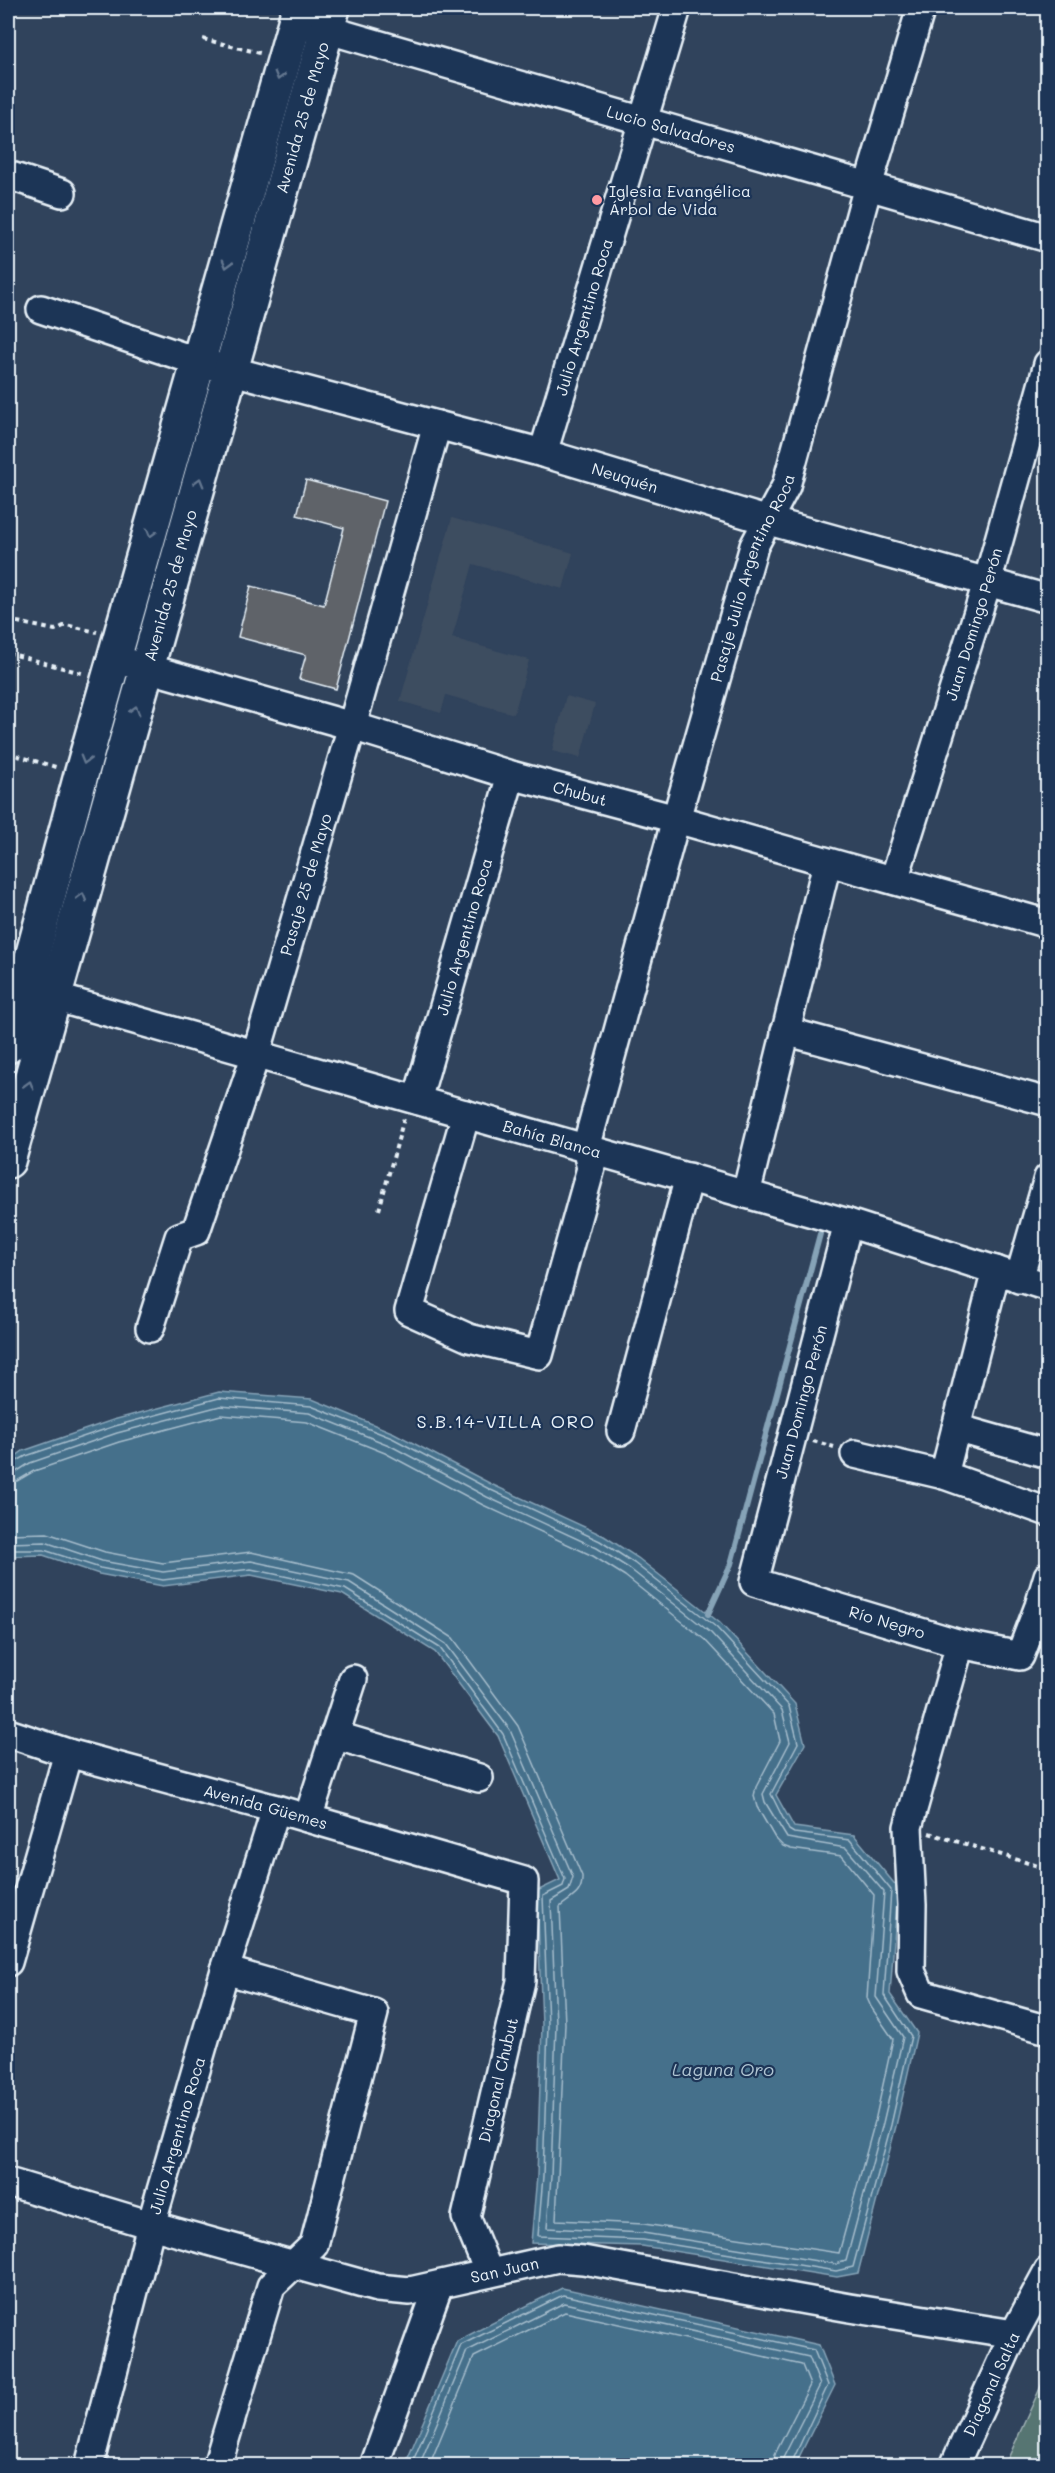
<svg xmlns="http://www.w3.org/2000/svg" width="1055" height="2473" viewBox="0 0 1055 2473" font-family="Mali,sans-serif">
	<rect width="100%" height="100%" fill="#30435c"/>
	<filter id="ink" filterUnits="userSpaceOnUse"><feTurbulence type="fractalNoise" baseFrequency=".0167" numOctaves="2"/><feDisplacementMap in="SourceGraphic" scale="12" xChannelSelector="R" yChannelSelector="G"/><feConvolveMatrix kernelMatrix="1 2 1 2 8 2 1 2 1" color-interpolation-filters="sRGB"/></filter>
	<g filter="url(#ink)">
		<path fill="#3e4d60" d="M452,518L573,553L563,589L473,564L452,638L529,660L514,714L446,695L441,713L400,701Z
			M566,696L595,704L580,758L552,751Z"/>
		<path fill="#577472" stroke="#a0b2b5" stroke-width="1.5" d="M1047,2373V2465H1005Z"/>
		<path fill="#446f8b" stroke="#86a3b7" stroke-width="1.5" d="M219,1392L312,1399L394,1433L493,1485L604,1536L638,1558L720,1623L795,1704L805,1744L776,1795L794,1827L854,1835L898,1888L890,1994L917,2033L896,2126L858,2273L837,2277L642,2246L531,2243L537,2176L542,2025L537,1891L560,1880L498,1736L435,1652L342,1594L251,1575L163,1586L99,1574L43,1555L8,1556V1462L23,1451L113,1420Z
			M562,2288L819,2345L835,2385L795,2465H405L457,2341Z"/>
		<g fill="none" stroke-linecap="round" stroke-linejoin="round">
			<path stroke="#a6bdcc" stroke-width="1.5" d="M8,1466L26,1456L115,1426L219,1398L311,1406L392,1438L491,1490L600,1541L634,1563L716,1627L789,1706L798,1743L771,1794L789,1830L794,1833L850,1840L891,1890L884,1995L911,2036L891,2125L853,2267L836,2271L643,2240L538,2236L543,2176L548,2025L543,1896L563,1886L565,1879L503,1734L440,1648L345,1589L251,1569L163,1580L100,1568L44,1550H8
				M8,1474L16,1472L30,1463L117,1433L220,1406L309,1413L389,1445L487,1497L597,1548L630,1569L711,1633L782,1710L790,1742L763,1794L765,1802L787,1838L846,1848L884,1892L876,1997L903,2037L883,2123L846,2261L836,2264L643,2233L547,2228L551,2177L556,2024L551,1901L569,1890L573,1877L510,1730L446,1644L349,1582L251,1561L163,1572L102,1561L45,1542L8,1543
				M8,1483L17,1481L34,1471L119,1442L221,1415L307,1422L385,1453L483,1505L593,1556L625,1576L705,1640L774,1714L780,1741L756,1787L754,1796L757,1807L775,1838L783,1846L791,1849L842,1856L874,1895L867,1998L871,2007L893,2039L875,2121L839,2253L644,2224L556,2220L565,2024L560,1907C571,1897 583,1895 582,1876L518,1726L453,1638L354,1575L251,1552L163,1563L105,1552L47,1533L8,1534
				M411,2466L461,2345L563,2295L814,2350L828,2385L790,2466
				M419,2466L467,2351L564,2303L809,2357L820,2385L783,2458L782,2466
				M429,2466L474,2357L565,2312L802,2365L810,2385L775,2454L773,2466"/>
			<path stroke="#86a3b7" stroke-width="6" d="M708,1614L731,1564L820,1234"/>
		</g>
		<path fill="#5e6369" stroke="#e8f1f8" stroke-width="1.5" d="M306,480L385,501L336,689L299,679L306,655L238,637L251,586L324,605L344,528L297,515Z"/>
		<g fill="none" stroke-linecap="round" stroke-linejoin="round">
			<defs>
				<g id="minor">
					<path id="s1" d="M308,24L1048,238"/>
					<path d="M8,175L62,193"/>
					<path id="s2" d="M41,309L199,362L543,453L769,521L1048,599"/>
					<path id="s3" d="M543,453L677,8"/>
					<path id="s4" d="M115,659L352,726L511,775L676,819L1048,924"/>
					<path id="s5" d="M894,880L987,583L1048,364"/>
					<path id="s6" d="M54,997L848,1223L1048,1287"/>
					<path d="M785,1031L1048,1102"/>
					<path id="s7" d="M417,1100L511,775"/>
					<path id="s8" d="M466,1114L409,1311L469,1338L539,1355L591,1168L586,1148L676,819L754,546L786,486L868,186L921,8"/>
					<path d="M746,1194L827,863"/>
					<path id="s9" d="M848,1223L754,1582L960,1644L1020,1656L1039,1606L1048,1576"/>
					<path d="M1019,1279L1048,1178"/>
					<path id="s10" d="M150,1328L179,1237L196,1231L256,1054L352,726L437,425"/>
					<path d="M956,1428L1048,1454"/>
					<path d="M621,1431L689,1177"/>
					<path d="M855,1454L944,1475L1048,1512"/>
					<path d="M944,1475L996,1270"/>
					<path d="M960,1644L908,1827L912,1905L911,1971L921,1994L1048,2030"/>
					<path id="s11" d="M8,1733L68,1753L276,1809L524,1881L521,1981L466,2217L489,2273"/>
					<path d="M334,1735L479,1778"/>
					<path d="M308,1818L353,1679"/>
					<path d="M8,1962L68,1753"/>
					<path id="s12" d="M8,2182L151,2225L377,2288L410,2291L558,2258L583,2260L850,2308L1014,2334"/>
					<path id="s13" d="M89,2466L151,2225L225,1970L276,1809"/>
					<path d="M217,2466L271,2286L314,2245L374,2013L225,1970"/>
					<path d="M374,2466L439,2285"/>
					<path id="s14" d="M954,2466L1014,2334L1048,2271"/>
				</g>
				<g id="major">
					<path d="M8,1046L81,775L299,8"/>
					<path id="s15" d="M8,1161L333,8"/>
				</g>
			</defs>
			<use href="#minor" stroke="#e8f1f8" stroke-width="32"/>
			<use href="#major" stroke="#e8f1f8" stroke-width="38"/>
			<path stroke="#e8f1f8" stroke-width="4" stroke-dasharray="4.5 4.5" stroke-linecap="butt" d="M203,39L260,53
				M8,620L55,630L66,625L97,632
				M8,653L85,674
				M8,753L59,768
				M379,1210L404,1118
				M813,1441L834,1447
				M929,1833L1048,1869"/>
			<use href="#minor" stroke="#1d3557" stroke-width="27"/>
			<use href="#major" stroke="#1d3557" stroke-width="33"/>
		</g>
		<defs><path id="oneway-chevron" d="M-2-3.5L2.5 0L-2 3.5" fill="none" stroke-width="1.6" stroke-linecap="round" stroke-linejoin="round" transform="scale(1.5)"/></defs>
		<g stroke="#64778f">
			<use href="#oneway-chevron" transform="translate(279 76) rotate(106)"/>
			<use href="#oneway-chevron" transform="translate(227 264) rotate(106)"/>
			<use href="#oneway-chevron" transform="translate(199 482) rotate(-74)"/>
			<use href="#oneway-chevron" transform="translate(151 533) rotate(106)"/>
			<use href="#oneway-chevron" transform="translate(135 710) rotate(-74)"/>
			<use href="#oneway-chevron" transform="translate(85 760) rotate(106)"/>
			<use href="#oneway-chevron" transform="translate(82 897) rotate(-74)"/>
			<use href="#oneway-chevron" transform="translate(29 1085) rotate(-74)"/>
		</g>
	</g>
	<circle fill="#ff9aa2" stroke="#1d3557" stroke-width="2" cx="597" cy="200" r="6"/>
	<g text-anchor="middle" stroke-width="4.5" stroke-linejoin="round" paint-order="stroke">
		<g font-size="16" fill="#e8f1f8" stroke="#1d3557">
			<text dy="6" stroke="none"><textPath href="#s15" startOffset="1084">Avenida 25 de Mayo</textPath></text>
			<text dy="6" stroke="none"><textPath href="#s1" startOffset="378">Lucio Salvadores</textPath></text>
			<text dy="6" stroke="none"><textPath href="#s3" startOffset="142">Julio Argentino Roca</textPath></text>
			<text dy="6" stroke="none"><textPath href="#s2" startOffset="608">Neuquén</textPath></text>
			<text dy="6" stroke="none"><textPath href="#s8" startOffset="1152">Pasaje Julio Argentino Roca</textPath></text>
			<text dy="6" stroke="none"><textPath href="#s15" startOffset="598">Avenida 25 de Mayo</textPath></text>
			<text dy="6" stroke="none"><textPath href="#s5" startOffset="268">Juan Domingo Perón</textPath></text>
			<text dy="6" stroke="none"><textPath href="#s4" startOffset="484">Chubut</textPath></text>
			<text dy="6" stroke="none"><textPath href="#s10" startOffset="477">Pasaje 25 de Mayo</textPath></text>
			<text dy="6" stroke="none"><textPath href="#s7" startOffset="170">Julio Argentino Roca</textPath></text>
			<text dy="6" stroke="none"><textPath href="#s6" startOffset="518">Bahía Blanca</textPath></text>
			<text transform="translate(801 1402) rotate(-75)" y="6">Juan Domingo Perón</text>
			<text dy="6" stroke="none"><textPath href="#s9" startOffset="510">Río Negro</textPath></text>
			<text dy="6" stroke="none"><textPath href="#s11" startOffset="268">Avenida Güemes</textPath></text>
			<text transform="translate(498 2080) rotate(-77)" y="6">Diagonal Chubut</text>
			<text dy="6" stroke="none"><textPath href="#s13" startOffset="342">Julio Argentino Roca</textPath></text>
			<text dy="6" stroke="none"><textPath href="#s12" startOffset="514">San Juan</textPath></text>
			<text dy="6" stroke="none"><textPath href="#s14" startOffset="90">Diagonal Salta</textPath></text>
		</g>
		<g font-size="16" fill="#e8f1f8" stroke="#1d3557" text-anchor="start">
			<text x="609" y="197">Iglesia Evangélica<tspan x="609" dy="18">Árbol de Vida</tspan></text>
		</g>
		<g font-size="18" letter-spacing="1.5" fill="#e8f1f8" stroke="#1d3557">
			<text x="506" y="1428">S.B.14-VILLA ORO</text>
		</g>
		<g font-size="18" font-style="italic" fill="#afc4d2" stroke="#1d3557">
			<text x="723" y="2076">Laguna Oro</text>
		</g>
	</g>
	<rect width="1055" height="2473" fill="none" stroke="#1d3557" stroke-width="30"/>
	<rect x="15" y="15" width="1025" height="2443" fill="none" stroke="#e8f1f8" stroke-width="2" filter="url(#ink)"/>
</svg>
